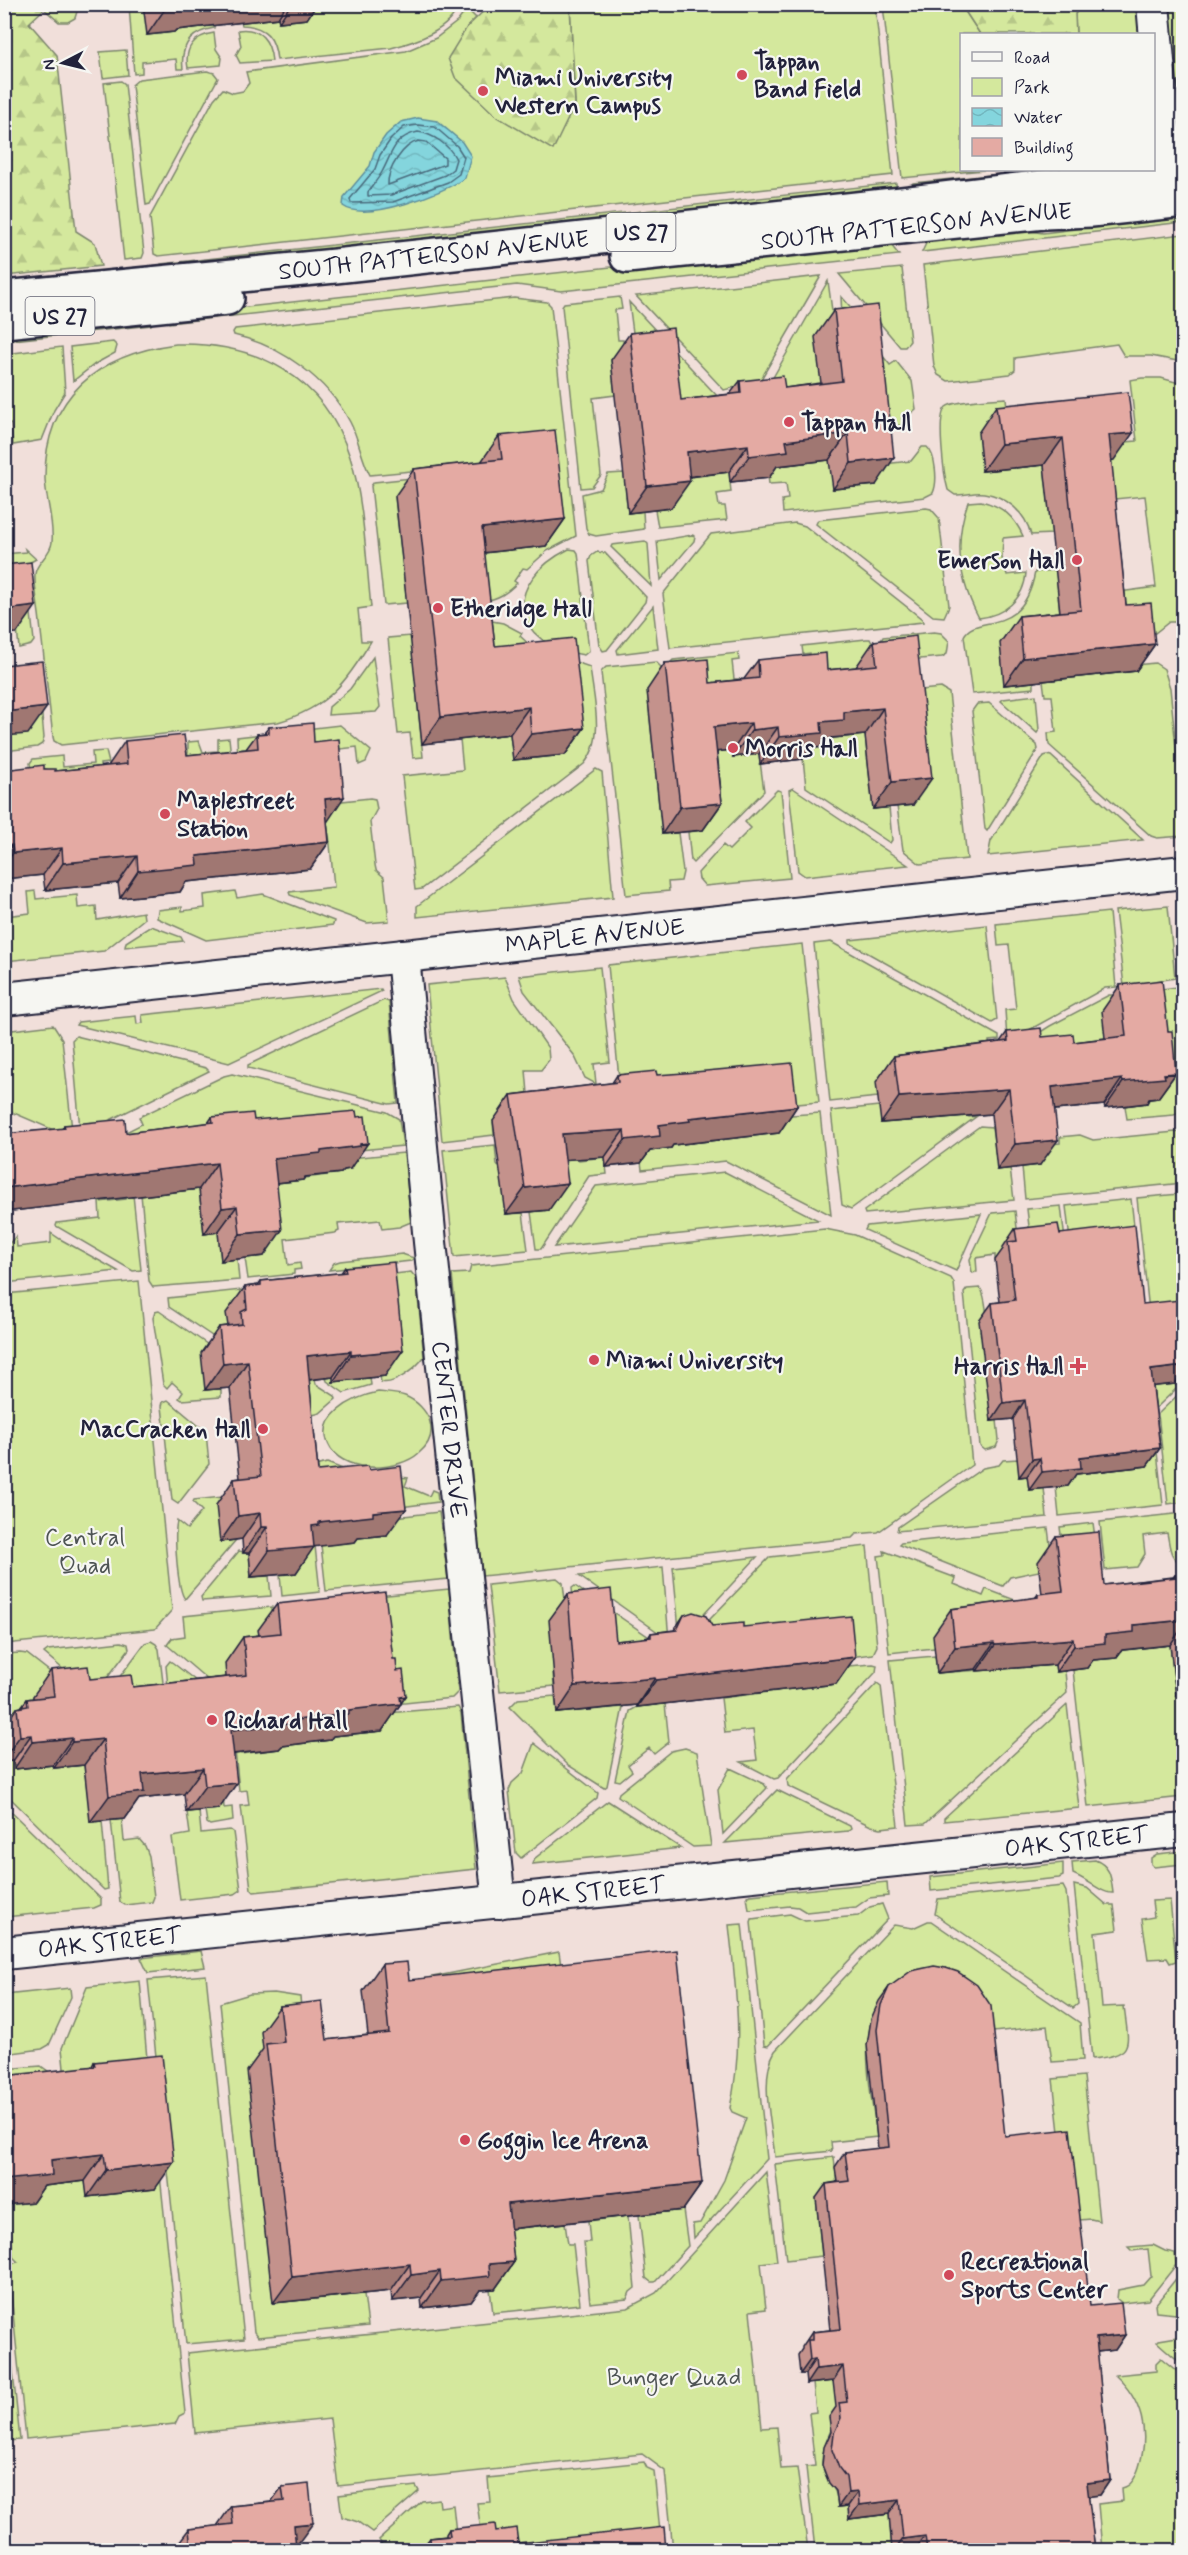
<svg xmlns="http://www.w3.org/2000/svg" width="1188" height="2555" viewBox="0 0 1188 2555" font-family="Mynerve,sans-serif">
	<defs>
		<pattern id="forest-firs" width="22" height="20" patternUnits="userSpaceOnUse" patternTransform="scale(1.5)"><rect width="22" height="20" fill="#d4e89d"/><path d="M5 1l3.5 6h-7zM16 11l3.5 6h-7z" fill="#b6c788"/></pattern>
		<pattern id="water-waves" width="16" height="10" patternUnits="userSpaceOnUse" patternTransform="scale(1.5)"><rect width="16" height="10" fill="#84d5dd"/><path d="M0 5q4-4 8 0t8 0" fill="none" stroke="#72b7bf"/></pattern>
	</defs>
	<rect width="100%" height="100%" fill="#f6f6f2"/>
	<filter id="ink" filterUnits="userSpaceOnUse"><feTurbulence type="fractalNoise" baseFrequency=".0167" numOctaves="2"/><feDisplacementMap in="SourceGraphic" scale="12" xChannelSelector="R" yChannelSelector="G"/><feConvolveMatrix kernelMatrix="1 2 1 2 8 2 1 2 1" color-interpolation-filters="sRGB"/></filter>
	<g filter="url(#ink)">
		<path fill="#f1dfda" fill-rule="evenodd" d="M5,5H1183V2550H5ZM962,34H1154V170H962Z"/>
		<path fill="#d4e89d" stroke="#7b856c" stroke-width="1.5" d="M129,5H143L174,30L214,25V28C191,32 180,45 183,69H177L176,59L142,62V73L134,74Z
			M305,5H458C451,31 414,42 391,48L277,60C275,38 266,26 242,25L241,22Z
			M570,5H875L893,175L158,256L154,254L150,217L214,99L223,89L233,93L243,91L249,83L246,72L406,51L436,38L458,21L467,9L476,18L467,27L575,104Z
			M883,5H961L980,34H962V170H984L902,178Z
			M1081,5H1144L1147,34H1076L1075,14Z
			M1164,5H1183V146L1177,147Z
			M238,30C261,27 270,41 272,61L240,63L236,55L241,46Z
			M214,33L216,49L222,58L221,65L188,68C184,48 194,36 214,33Z
			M126,50L128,75L103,78L100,52Z
			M207,71L214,73L218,78L150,204L146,205L132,85L139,79Z
			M121,81L125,84L144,253L142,258L124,260L104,83Z
			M1039,170H1101L909,187L913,183Z
			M896,183L897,193L158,267L161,264Z
			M1183,216V222L922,252L929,237L994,226L1043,233Z
			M1183,234V362L1151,356H1124L1117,344L1015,358V370L1010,374L948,381L938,375L934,366L923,265Z
			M876,238L891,245L899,255L561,291L517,285L169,323L164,316Z
			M902,268L910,341L905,347H900L839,274Z
			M821,276L757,386H740L724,390L636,296Z
			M828,281L833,318L824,414L763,395Z
			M841,296L876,336L871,341L890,365L896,361L912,381L916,409L909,415L902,416L903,425L870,429L842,318Z
			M620,297L622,309L615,310L618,340H623L625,358L611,360L615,395L593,398L601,475L592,487L581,488L562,306L564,303Z
			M514,298L547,302L551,306L576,536L547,551L527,569L523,568L514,581L517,583C507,593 498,599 484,601L422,470L370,475C361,458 359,439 350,422C327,379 282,346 234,335L233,332L235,329Z
			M629,302L720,399L696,423L634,340Z
			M155,320L151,325L5,341L4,333Z
			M113,342L117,346L115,353L95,364L73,381L70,347Z
			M176,344C256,342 324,376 350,457C364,499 366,562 371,607L358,609L361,641H371C346,683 327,708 278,722L61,745L54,741L53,737C49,699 44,661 40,623C39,608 34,589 35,574C36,562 51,555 52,542C54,522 46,500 45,479C44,396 99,354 176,344Z
			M62,347L65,392L54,410L42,440L13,445L11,424L5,425V354Z
			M1142,378H1161L1183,384V649L1181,627L1178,622H1169L1155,633L1132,635L1104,594L1156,587L1145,496L1094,501L1090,462L1112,443L1137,441L1130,380Z
			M1006,398L1009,429L982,471L1044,465L1052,534L1031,535C1026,513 1006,496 984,493C974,492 965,495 955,495L948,490C944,476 936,416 946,407C954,400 993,399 1006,398Z
			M922,447H927C936,455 938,482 933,493L925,497L783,513L782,500L788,499L786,483L769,484L767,467L795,464L829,455L874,465L911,461Z
			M729,472L731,492L717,494L719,506H725L727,520L658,527L655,510L671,508L667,473Z
			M624,473L628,513L643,511L644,529L596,536L589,534L586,528L582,494L601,489L608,474Z
			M421,477L395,497L407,603L384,605L371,486L374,482Z
			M981,501C1002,506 1014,516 1023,536L1003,538L1002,558L1007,575L1026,573C1024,600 1004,615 979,618C959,581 954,541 968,502Z
			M926,508L931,509L939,518L949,606L944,617L933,616L816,524L818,520Z
			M795,523L805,526L922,619L923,622L670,648L663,594L711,534Z
			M692,535L695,536L694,541L661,580L657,541Z
			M645,541L648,544L651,586L611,547L612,545Z
			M25,549L36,559L29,563L5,566L4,554L26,552Z
			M569,549L576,550L578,553L589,651L584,655C510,644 501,583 569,549Z
			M597,552L605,553L646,597L645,602L607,650L603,651L599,645L589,561L591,556Z
			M1056,570L1062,637L1004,685L1034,682V688L972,694L964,636C975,613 1023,639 1035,572Z
			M4,575L27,577L34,641L31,645L19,648L13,589Z
			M653,606L658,649L618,654L617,650Z
			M492,621L503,623L522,633L520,636L532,647L590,667C593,697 606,739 584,764L422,889L415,890L402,776L463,770L460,739L510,734L513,760L504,675L486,622Z
			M934,632L941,633L949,641L947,654L942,657L898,661L880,642L883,637Z
			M411,636L423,757L413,758L410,733L398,734L388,638Z
			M866,639H870L872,643L874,665L858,691L812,670L810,653L803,654L802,646Z
			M738,653L739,660L732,661L734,679H741V704L669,664L673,660Z
			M373,657L380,707L376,712L328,715L329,707L350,689Z
			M656,662L661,667L663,688L647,690L662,834L678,833L683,872L681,881L668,882L669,891L626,895L601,672L606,667Z
			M1155,663L1164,669L1170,688L1183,816V836L1157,838L1151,836L1049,745L1048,733L1056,732L1052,696H1045L1043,681L1136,671L1135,665Z
			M38,672L44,738L42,744L37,747L5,751L4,736Z
			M941,688L949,693L967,859L920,864L903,850L897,806L901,692Z
			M1036,695L1039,730L1037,733L1001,701L1003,699Z
			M989,703L1037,745L1038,749L987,831L985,829L972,711L977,704Z
			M340,725L371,751L366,762L359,765L357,747L238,761L237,737Z
			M865,735L873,809L889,807L892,840L890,843L806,787L802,749L825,747V739Z
			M229,738L233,775L169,756L188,753V742L199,741L203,752L218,751V739Z
			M733,750V757L759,754L764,791L693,863L691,861L688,832L703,830L695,754Z
			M106,751L109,763L100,764L103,791L34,795L30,763L33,759L62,756L63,767L93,764L92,752Z
			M1047,755L1051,756L1143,840L988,856L991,841L1044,756Z
			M596,769L602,772L613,897L417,917V906Z
			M793,788L908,865L805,876L798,871L789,790Z
			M777,790L781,791L790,878L705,886L699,879L698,873L723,845L729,850L751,828L745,822Z
			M370,798L375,799L377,809L370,822L375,865L376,870L384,877L389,921L367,923L290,895L289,892L334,887L329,834H320L324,803Z
			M35,891L36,899L77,895L78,908L96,906L97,920L143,912L144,919L104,951L5,961V916L30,913L28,892Z
			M235,891L237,898L263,894L334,921L333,925L206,940L157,918L158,910L182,907V911L205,908L204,895Z
			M1168,906L1175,978L1124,986L1115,911Z
			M1109,912L1116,987L1105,988L1020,1035L1007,1039L1005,1010L1016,1009L1009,945L998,946L996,924Z
			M987,925L997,1020L992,1023L850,943V940Z
			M151,926L181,937L183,941L125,947L126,942Z
			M831,942L999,1036V1040L989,1041L991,1058L877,1082L878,1097L830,1102L814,944Z
			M802,944L819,1102L775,1106L620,1089L608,965Z
			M600,967L610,1062L594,1064L596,1084L585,1078L574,1055L524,991L519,976Z
			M505,977L514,999L548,1048L549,1060L541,1070H526L530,1117L493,1121L494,1135L442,1141L427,985Z
			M1176,987L1184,1054L1183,1110L1174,1115L1127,1119L1125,1106L1146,1103V1100L1158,1098L1124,994Z
			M381,989L382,991L229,1063L76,1025L78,1022L136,1016L137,1024L143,1023L142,1015Z
			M1109,995H1116L1108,1062L1018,1046L1050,1026Z
			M384,1000L389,1002L398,1103L389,1104L248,1068V1065Z
			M53,1025L62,1039L72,1130L65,1135L7,1110L4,1080V1031Z
			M76,1036L206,1068L209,1071L88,1131L80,1129L72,1040Z
			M232,1074L387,1112L399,1119L403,1146L348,1151L194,1143L118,1136L142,1124L139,1117L224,1076Z
			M879,1106L918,1120L968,1115L969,1117L977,1116L851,1209L842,1205L831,1111Z
			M820,1113L831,1215L726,1161L642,1170L640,1152L671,1148V1145L718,1140L777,1116Z
			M980,1126L992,1127L998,1170L1010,1168L1014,1200L865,1214L864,1211Z
			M1175,1132L1183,1133V1183L1025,1199L1022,1167L1038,1145L1060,1143V1137L1080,1135L1093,1140Z
			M495,1145L497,1165H501L506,1214L523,1213L528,1250L454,1257L443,1150Z
			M404,1153L411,1222L399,1227L382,1229L380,1220L338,1224L339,1231L335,1233L285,1239L288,1265L300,1263L301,1269L294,1270V1274L248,1279L245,1258L264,1255L240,1187L341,1173L349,1158Z
			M578,1157L579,1160L605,1157L607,1174L589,1176L541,1249H536L531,1212L549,1210L544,1161Z
			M725,1172L818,1220L554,1247L596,1186Z
			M199,1189L204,1234L218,1232L221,1260L237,1259L239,1280L153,1287L149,1281L141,1194Z
			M1179,1194L1184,1198L1183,1307L1149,1311L1137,1198Z
			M133,1195L141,1270L133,1271L56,1226L57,1223L100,1218L99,1202L126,1199V1196Z
			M1131,1199L1138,1261L1071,1249L1066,1206Z
			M1061,1206L1066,1249L1031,1244L1027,1209Z
			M1015,1211L1019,1245L1004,1259L995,1260V1255L976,1258L977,1272L972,1273L970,1259L992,1213Z
			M981,1214L956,1271L865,1230L867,1226Z
			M825,1229L855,1235L951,1278L954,1283L972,1465L878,1532L856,1534L852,1538L482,1576L452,1274L469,1273L471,1266Z
			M51,1233L60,1239L118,1271L5,1283V1248L16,1236L17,1247L51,1243Z
			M402,1254L414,1258L411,1261L329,1270L334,1263L340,1261Z
			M411,1272L416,1278L424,1357C416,1368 394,1386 381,1382L380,1376L385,1375L370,1277Z
			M139,1281L172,1610L155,1629L5,1644V1294Z
			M980,1288C991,1298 990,1400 991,1421L997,1420L999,1440L996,1447L985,1450L980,1446L964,1293L967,1289Z
			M241,1290L243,1311L229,1336L218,1340L169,1307L168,1298Z
			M159,1311L217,1351L205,1390L221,1388V1397L182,1400L179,1398L183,1392L172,1382L167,1388L163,1384L153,1318L155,1312Z
			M333,1377L334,1381L370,1377L371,1385L344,1393L327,1381L326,1378Z
			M315,1379L316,1384L335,1396L336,1399L320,1413L309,1416L282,1383Z
			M1175,1384L1177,1388L1157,1407L1138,1409L1135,1388Z
			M1183,1390V1502L1168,1504L1158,1414Z
			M378,1392C387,1393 396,1393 405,1396C429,1406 442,1434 419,1453C399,1471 348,1474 331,1449C311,1417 354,1397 378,1392Z
			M168,1400L206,1432L209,1464L178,1504L172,1500L162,1406L163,1402Z
			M1156,1443L1163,1505L1059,1516L1056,1487L1067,1475L1147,1466Z
			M1018,1459L1019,1477L1027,1476L1029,1490L1044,1488L1047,1517L897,1531L898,1527L983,1468L999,1465L1003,1460Z
			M327,1463L348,1471L408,1478L405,1486L429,1496L432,1490L437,1492L438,1502L385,1509L294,1497L315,1466Z
			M232,1496L220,1542L236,1540L185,1599C177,1590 174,1534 177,1521L187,1529L202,1511L193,1502L194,1500Z
			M439,1512L448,1579L326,1591L321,1545L355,1538L386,1518Z
			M1183,1513V1564C1169,1559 1170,1546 1167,1533L1143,1536L1145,1554L1137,1567L1105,1570L1100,1522Z
			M1093,1523L1100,1574L1064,1559L1060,1527Z
			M1048,1528L1052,1561L1039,1562V1571L1010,1577L1003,1586L899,1545L901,1543Z
			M315,1546L320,1592L282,1596L280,1575L296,1573L300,1548Z
			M867,1546L877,1646L873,1654L833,1659L687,1643L770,1557Z
			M239,1551L249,1553L251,1577L269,1576L271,1596L202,1601L201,1597Z
			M884,1551L956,1578L954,1584L983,1596L986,1589L1015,1600L1016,1603L934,1648L889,1653L878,1556L885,1555Z
			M757,1557L680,1640L673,1567Z
			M663,1567L669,1640L579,1576Z
			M557,1578L563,1583L567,1618L553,1673L554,1686L500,1691L488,1585Z
			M575,1586L662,1646L633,1660L575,1618L572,1588Z
			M449,1589L458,1692L452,1698L386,1705L367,1597Z
			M272,1607C276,1651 255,1666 228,1697L167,1645L172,1638L185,1636L183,1616Z
			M151,1641L156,1644L159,1649L166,1708L109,1691L145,1643Z
			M121,1642L128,1644L129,1649L98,1690L89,1691L44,1653L48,1650Z
			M1170,1645L1176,1695H1183V1797L1088,1807L1073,1670L1087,1668V1661L1116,1651Z
			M20,1653L27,1654L72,1689L33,1696L36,1723L5,1733V1654Z
			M935,1656L937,1673L1055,1665L1056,1672L1065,1671L1067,1693L925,1824L908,1825L890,1660Z
			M170,1661L173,1663L223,1702L170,1708L166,1666Z
			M873,1664L877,1665L876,1672L778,1778L774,1779L741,1762L757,1760L753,1730L725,1733L721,1698L777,1691L835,1667Z
			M877,1683L881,1686L898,1826L881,1828L871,1826L788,1786L787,1779Z
			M555,1696L557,1713L623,1707L607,1786L604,1788L568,1765L510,1707L518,1699Z
			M665,1704L669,1742L654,1754L649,1748L628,1765L632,1771L620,1781L615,1780L630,1711L637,1707Z
			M1067,1705L1079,1808L944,1821V1818Z
			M458,1707L461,1713L476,1869L254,1892L251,1889L241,1806L249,1805L247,1790L239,1791L235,1750L241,1754L279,1749V1745L330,1740V1736L387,1713Z
			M534,1743L598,1793L597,1798L521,1858L516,1853L509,1790L512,1783L523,1773Z
			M685,1748L697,1752L711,1846L693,1847L618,1796L619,1793L671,1751Z
			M13,1761L14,1769L53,1765L54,1768L84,1765L91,1822L102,1821L108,1889L104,1890L5,1793L4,1762Z
			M730,1768L764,1784L767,1788L723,1834L718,1790Z
			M777,1790L850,1826L851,1829L848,1831L725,1843Z
			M223,1793L224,1808L232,1807L233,1821L210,1825L207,1823L205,1810L218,1809Z
			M608,1801L681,1848L532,1864L534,1859Z
			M4,1805L101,1899V1905L94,1908L5,1917Z
			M199,1811L201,1833L230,1830L233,1832L241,1890L235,1894L180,1900L172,1837L190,1834L187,1812Z
			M122,1819L124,1841L139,1839L145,1846L149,1856L154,1897L152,1902L125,1905L120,1902L111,1820Z
			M1183,1851V1864L1154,1867L1151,1864V1858L1157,1854Z
			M1095,1860C1111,1866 1111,1878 1113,1893C1102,1894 1085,1878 1073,1874L1072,1862Z
			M1063,1863V1876L1059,1878L931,1891L930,1877Z
			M887,1882L888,1896L869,1898L856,1907L806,1912L798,1907L790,1906L749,1910L747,1896L751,1895Z
			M1074,1885L1087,1888L1107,1905H1114L1117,1930L1095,1933L1102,2007L1124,2006C1128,2044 1137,2055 1092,2059Z
			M1063,1886L1066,1892L1078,2004L1073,2008L935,1914L938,1899Z
			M1170,1900L1176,1961L1170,1963L1167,1958L1148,1959L1142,1919L1154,1917L1152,1901Z
			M882,1904L888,1919L768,2046L764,2045L751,1922L752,1919L790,1914L805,1921L858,1916L870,1907Z
			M928,1921H931L1080,2023L1083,2060L1052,2062L1047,2026L984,2033L886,1995C854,2029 872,2095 877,2137L831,2142L832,2151L775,2157C772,2127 759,2077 775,2051L894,1925L913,1928Z
			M742,1924L767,2159L694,2238L693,2224L700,2223L724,2180L746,2118L732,2112L730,2108C744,2044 736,1990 729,1925Z
			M201,1951L205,1967L148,1973L141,1958Z
			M559,1952L564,1987L417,1980Z
			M206,1975L244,2339L186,2344L148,1980Z
			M140,1981L149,2081L67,2099L62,2048L87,1987Z
			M70,1988L71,1997L49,2045L42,2049L5,2054V1995Z
			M274,1993L300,1997L303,2028L265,2069L273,2303L364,2294L368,2326L258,2337L254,2332L220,2003L250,1994Z
			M41,2066L52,2074L5,2101L4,2069Z
			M1084,2076L1099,2221L1091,2219L1069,2221L1053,2079Z
			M152,2099L185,2413L179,2416L175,2424L26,2439L8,2265L18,2262L13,2257L7,2205L33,2202L32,2187L85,2181L88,2197Z
			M834,2157L838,2195L816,2198L822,2256L786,2260L775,2164Z
			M766,2172L777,2261L761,2263L766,2309L750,2311L762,2428L777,2427L781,2469L797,2468L808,2550H673L665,2471L642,2454L338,2486L330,2419L195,2433L187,2353L628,2308L656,2293Z
			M683,2210L688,2246L655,2282H651L646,2278L639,2215Z
			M628,2216L635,2288L630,2292L627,2299L590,2303L584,2242H590L588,2221Z
			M565,2223L568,2244H573L580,2304L493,2313L490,2289L495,2288L489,2231Z
			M1153,2245L1165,2251L1175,2253L1176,2265L1148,2300L1122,2303L1117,2299L1118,2290L1143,2285L1151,2276L1148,2249L1132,2251L1128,2247Z
			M1183,2270V2310L1176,2314L1156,2312L1155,2305Z
			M5,2295L20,2440L5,2441H4Z
			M1183,2336H1184L1183,2365L1157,2342L1159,2340Z
			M1161,2358L1183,2376V2550H1102L1098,2504L1123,2501L1122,2488C1132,2486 1136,2476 1139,2467C1150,2432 1142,2400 1115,2375L1156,2371V2363Z
			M858,2378C848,2397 820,2443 822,2464C823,2474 829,2481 834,2489C837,2494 837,2501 838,2507L848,2506L849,2519L889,2514L892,2550H815L806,2467L815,2466L809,2413L816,2412L813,2383Z
			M644,2462L647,2468L654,2471L660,2532L515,2548L481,2531L477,2503L490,2502L488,2478Z
			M416,2486L419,2491L372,2532L358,2522L342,2517L339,2495Z
			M439,2499L440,2507L453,2505L456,2533L427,2550H385L379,2540L422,2501Z"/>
		<path fill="url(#forest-firs)" stroke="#7b856c" stroke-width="1.5" d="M491,4L570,5L575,104L553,150L496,116L455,77L448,58L467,27Z
			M4,5H79L75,18L68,22H59L44,9L29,23L57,55L76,231L95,243L101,266L5,276Z
			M961,5H1081L1075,14L1076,34H980Z"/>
		<path fill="url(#water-waves)" stroke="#5d8d9c" stroke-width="1.5" d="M418,118L437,121L462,142L471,156L465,178C443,193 366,223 343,206L344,197L370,166L374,152L386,135L401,122Z"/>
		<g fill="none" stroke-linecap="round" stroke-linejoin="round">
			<path stroke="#496a7c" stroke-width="1.5" d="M418,125L435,127L457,146L464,157L459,174L448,182L393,202L351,203L350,199L375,169L380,155L391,139L404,127Z
				M418,132C433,134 449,145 456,159L453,169L445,175L391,195L368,196V192C372,186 378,179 382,172C392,154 393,137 418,132Z
				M419,141L426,142L445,158V164L388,185C387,170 403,144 419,141Z"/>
			<defs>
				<g id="minor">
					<path d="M1153,4L1170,198"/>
					<path id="s1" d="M403,956L430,1242L499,1902"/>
					<path id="s2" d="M4,999L1184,872"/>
					<path id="s3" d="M4,1953L1184,1830"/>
				</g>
				<g id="highway">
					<path id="s4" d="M627,256L1044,212L1091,210L1184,200"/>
					<path id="s5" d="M4,298L335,266L902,204L1184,170"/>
					<path d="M4,321L227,298"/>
				</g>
			</defs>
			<use href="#minor" stroke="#22223b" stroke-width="36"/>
			<use href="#highway" stroke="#22223b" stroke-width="38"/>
			<use href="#minor" stroke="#f6f6f2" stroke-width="32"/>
			<use href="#highway" stroke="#f6f6f2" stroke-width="33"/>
		</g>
		<path fill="#c4928c" stroke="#22223b" stroke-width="1.5" d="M143,4H317L307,19L279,22L278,18L176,30L174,32L147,35Z
			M834,310L876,485L833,489L829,460L777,466L769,478L730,482L729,472L690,477L671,508L628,513L611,360L630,333L681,400L730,394L740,381L785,388L821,383L815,337Z
			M996,406L1114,460H1111L1126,605L1155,644L1136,671L1004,685L1000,643L1019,616L1060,612L1044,465L982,471L978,433Z
			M499,436L565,519L546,546L484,553L495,646L584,728L565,755L513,760L510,734L422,744L395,496L414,469L481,462Z
			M874,641L913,805L873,809L865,735L831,738L826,747L811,748L803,759L760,764L759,754L733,757V750L717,751L722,803L703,830L662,834L647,690L665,663L710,683L744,679L758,660L827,670L856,667Z
			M269,727L314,742L327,822L329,842L310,869L186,882L180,892L120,898L118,883L45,890L43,875L4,879V770L44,769L55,771L108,766L125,741L187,755L246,749L257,734L264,733Z
			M1120,985L1168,1031L1176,1073L1158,1098L1149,1099L1147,1103L1105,1108L1104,1105L1055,1110L1040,1165L997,1170L991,1114L881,1123L876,1082L894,1056L1000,1042L1007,1032L1074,1042L1105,1038L1102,1011Z
			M617,1075H657L797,1106L779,1133L673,1145L671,1148L650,1151L641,1163L606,1167L605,1157L565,1159L549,1210L506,1214L493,1121L511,1095L612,1083Z
			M212,1117L254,1120L350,1169L344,1170L341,1173L305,1177L303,1180L277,1183L264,1256L221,1261L218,1232L204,1234L199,1189L4,1212V1134L62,1129L64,1125L126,1133L208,1123Z
			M1015,1229L1060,1234L1143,1304L1184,1332V1371L1175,1384L1153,1386L1160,1448L1147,1466L1076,1474L1068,1486L1029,1490L1027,1476L1019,1477L1013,1419L991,1421L979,1321L992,1303L1000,1302L995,1260L1003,1249V1247Z
			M345,1267L385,1376L333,1382V1377L309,1380L318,1471L369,1470L387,1535L358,1538L355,1542L314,1546L296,1573L251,1577L249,1553H243L242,1539L220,1542L216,1505L234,1479L240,1478L230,1388L205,1390L201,1353L219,1327L228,1326L226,1313L245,1287L258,1285L261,1281L341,1273Z
			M1056,1536L1104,1585L1173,1577L1175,1575L1184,1574V1695H1176L1170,1645L1122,1650L1116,1658L1093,1660L1087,1668L1056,1672L1055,1665L977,1671L976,1669L937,1673L933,1635L951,1609L1035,1598L1038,1594H1042L1038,1562Z
			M568,1594L616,1641L648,1638L651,1633L674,1630L684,1615L712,1626L743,1627L855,1657L836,1684L637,1707V1705L557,1713L549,1620Z
			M277,1604L393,1659L406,1696L382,1731L333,1736L330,1740L282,1746L279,1749L234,1754L219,1809L186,1812L184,1794L139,1799L125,1819L90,1822L84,1765L54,1768L53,1765L14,1769L13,1761L4,1762V1725L17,1708L21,1707L27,1699L33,1698V1696L51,1670L90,1679L133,1687L226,1677L225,1663L243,1637L259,1635L258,1630Z
			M382,1964L409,1980L702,2183L683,2210L510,2229L514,2262L495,2289L480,2290L471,2302L422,2308L421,2298L392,2301L391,2291L273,2303L247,2071L263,2049L261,2032L280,2006L327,2040L368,2035L363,1991Z
			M889,1987L1005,2136L1090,2306L1125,2335L1115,2350L1097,2352L1110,2480L1100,2495L1088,2496L1095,2550H892L889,2514L849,2519L848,2506L838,2507L836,2491L829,2483L822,2465L824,2447L831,2432L829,2417L836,2407L833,2381L806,2384L805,2374H800L798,2355L802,2349V2347L812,2332L830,2330L816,2198L826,2184L837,2182L835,2167L845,2152L878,2149L867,2045L871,2019L879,2001Z
			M94,2062L155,2189L87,2197L85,2181L44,2186L33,2202L92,2066Z
			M282,2487L296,2550H173L189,2529L217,2526L231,2506L271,2502Z
			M449,2529L496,2531L518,2543L666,2550H427L426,2543L430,2538L446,2536V2534Z"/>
		<path fill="#a07772" stroke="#22223b" stroke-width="1.5" d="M191,4H287L278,18L176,30L174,32L147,35L165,9Z
			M291,4H317L307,19L279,22Z
			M848,433L829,460L777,466L769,478L730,482L749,456L786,441Z
			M1133,433L1114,460L1090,462L1109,435Z
			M1063,438L1044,465L982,471L1001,444Z
			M748,445L729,472L668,479L687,452Z
			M894,458L876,485L833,489L851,463Z
			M690,481L671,508L628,513L647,486Z
			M565,519L546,546L463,555L482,528Z
			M36,606L17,633L4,634V610Z
			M1155,644L1136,671L1004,685L1023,658Z
			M47,707L28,734L4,736V712Z
			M529,707L510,734L422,744L441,717Z
			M883,708L865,735L831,738L826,747L811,748L803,759L760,764L779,737L821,722L844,712Z
			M751,723L733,750L695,754L714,727Z
			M778,727L759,754L733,757L752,730Z
			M584,728L565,755L513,760L531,734Z
			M932,778L913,805L873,809L892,782Z
			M344,797L326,824L325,799Z
			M722,803L703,830L662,834L680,807Z
			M329,842L310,869L186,882L180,892L120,898L138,871L197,856Z
			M12,845L4,856V846Z
			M62,848L43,875L4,879V865L13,853Z
			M137,856L118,883L45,890L63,863Z
			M1176,1073L1158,1098L1149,1099L1147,1103L1105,1108L1123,1082Z
			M1122,1079L1104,1105L1034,1112L1052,1087Z
			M1009,1089L991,1114L881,1123L899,1097Z
			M797,1106L779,1133L673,1145L671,1148L650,1151L641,1163L606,1167L625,1140L659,1125L689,1118Z
			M624,1130L605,1157L544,1161L562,1134Z
			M1058,1140L1040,1165L997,1170L1015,1144Z
			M368,1143L350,1169L344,1170L341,1173L305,1177L303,1180L256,1185L274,1158Z
			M217,1163L199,1189L4,1212V1188Z
			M568,1183L549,1210L506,1214L525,1188Z
			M237,1206L218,1232L204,1234L222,1208Z
			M282,1230L264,1256L221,1261L240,1234Z
			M403,1350L385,1376L333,1382L351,1355Z
			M351,1351L333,1377L289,1382L307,1356Z
			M248,1361L230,1388L205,1390L223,1364Z
			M1184,1366V1371L1175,1384L1138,1388L1151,1370Z
			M1025,1400L1013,1419L991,1421L1003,1403Z
			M1160,1448L1147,1466L1076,1474L1068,1486L1029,1490L1042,1472L1080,1457Z
			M1040,1458L1027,1476L1019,1477L1032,1459Z
			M406,1509L387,1535L358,1538L355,1542L303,1548L314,1547L296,1573L251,1577L269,1551L319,1522L373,1512Z
			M260,1513L242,1539L220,1542L238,1516Z
			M261,1527H267L249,1553H243Z
			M1184,1620V1625L1170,1645L1122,1650L1116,1658L1093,1660L1087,1668L1056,1672L1074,1646L1134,1625Z
			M1073,1639L1055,1665L977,1671L995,1645Z
			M994,1643L976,1669L937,1673L955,1647Z
			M855,1657L836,1684L637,1707L656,1680Z
			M655,1678L637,1705L557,1713L575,1686Z
			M1184,1684V1695H1176Z
			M406,1696L382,1731L333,1736L330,1740L282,1746L279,1749L213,1756L231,1730L297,1720L349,1710Z
			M31,1735L13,1761L4,1762V1758L20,1736Z
			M72,1738L53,1765L14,1769L32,1742Z
			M103,1739L84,1765L54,1768L72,1742Z
			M203,1768L184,1794L139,1799L125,1819L90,1822L109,1796L142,1774Z
			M237,1783L219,1809L186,1812L205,1786Z
			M104,2154L85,2181L44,2186L33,2202L4,2205V2180L51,2160Z
			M174,2162L155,2189L87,2197L106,2170Z
			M702,2183L683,2210L489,2231L508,2204Z
			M514,2262L495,2289L480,2290L471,2302L422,2308L441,2281L489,2264Z
			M410,2264L391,2291L273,2303L292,2277Z
			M440,2271L421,2298L392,2301L411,2275Z
			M1125,2335L1115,2350L1086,2353L1096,2338Z
			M815,2359L805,2374H800L810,2360Z
			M843,2366L833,2381L806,2384L816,2369Z
			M1110,2480L1100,2495L1077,2498L1087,2483Z
			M858,2492L848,2506L838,2507L848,2493Z
			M899,2500L889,2514L849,2519L859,2505Z
			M313,2523L294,2549V2525Z
			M925,2536L915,2550H895L903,2539Z"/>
		<path fill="#e4aaa3" stroke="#22223b" stroke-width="1.5" d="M165,4H193V5L165,9Z
			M878,305L894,458L851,463L848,433L786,441L788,451L749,456L748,445L687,452L690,481L647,486L630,333L673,328L681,400L741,393L740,381L783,376L785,388L842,381L834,310Z
			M1128,392L1133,433L1109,435L1113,474L1126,605L1151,603L1155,644L1023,658L1019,616L1081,610L1063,438L1001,444L996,406Z
			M555,430L565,519L482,528L495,646L574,638L584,728L531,734L529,707L441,717L414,469L502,459L499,436Z
			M31,562L36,606L4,610V565Z
			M916,636L932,778L892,782L883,708L844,712V720L821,722L822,733L779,737L778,727L752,730L751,723L714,727L722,803L680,807L665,663L708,659L710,683L759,678L758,660L766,659L826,653L827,670L877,665L874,641Z
			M42,661L47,707L4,712V665Z
			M313,723L314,742L339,739L344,797L325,799L329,842L197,856L198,865L138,871L137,856L63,863L62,848L13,853L12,845L4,846V770L44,765V769H55V771L127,764L125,741L184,735L187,755L258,748L257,734L269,733V727Z
			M1162,980L1168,1031H1172L1176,1073L1164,1074L1165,1078L1143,1080L1123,1082L1122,1079L1052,1087L1058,1140L1015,1144L1009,1089L899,1097L894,1056L1008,1041L1007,1032L1041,1028L1042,1037L1073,1034L1074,1042L1126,1036L1120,985Z
			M792,1063L797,1106L689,1118L690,1121L659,1125L660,1136L625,1140L624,1130L562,1134L568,1183L525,1188L511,1095L618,1082L617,1075L656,1071L657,1075L684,1073Z
			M356,1111L357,1117L365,1116L368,1143L360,1144V1146L321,1151V1153L274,1158L282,1230L240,1234L237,1206L222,1208L217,1163L4,1188V1134L65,1128L64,1125L125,1119L126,1133L213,1122L212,1117L253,1113L254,1120Z
			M1058,1224L1060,1234L1135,1225L1143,1304L1180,1300L1184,1332V1366L1151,1370L1160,1448L1080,1457L1081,1468L1042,1472L1040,1458L1032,1459L1025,1400L1003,1403L992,1303L1015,1300L1008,1242L1017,1241L1015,1229Z
			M394,1262L403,1350L351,1355V1351L307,1356L318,1471L368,1466L369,1470L401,1466L406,1509L373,1512V1516L319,1522V1525L312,1526L314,1547L269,1551L267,1527H261L260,1513L238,1516L234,1479L261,1476L248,1361L223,1364L219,1327L242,1324L241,1312L247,1309L245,1287L261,1285V1281L346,1272L345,1267Z
			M1099,1532L1104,1585L1176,1577L1175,1575L1184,1574V1620L1134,1625V1632L1105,1635V1643L1074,1646L1073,1639L995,1645L994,1643L955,1647L951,1609L1038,1597V1594L1063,1591L1056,1536Z
			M611,1589L616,1641L651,1637V1633L677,1630L684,1615L693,1612L706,1616L712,1626L743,1623V1627L851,1616L855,1657L656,1680L655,1678L575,1686L568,1594Z
			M385,1592L393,1659H396L397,1671L403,1670L406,1696L400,1697L401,1704L349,1710V1714L297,1720L298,1723L231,1730L237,1783L205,1786L203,1768L142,1774L144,1792L109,1796L103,1739L72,1742V1738L32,1742L31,1735L20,1736L17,1708L28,1706L27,1699L54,1696L51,1670L88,1666L90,1679L131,1675L133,1687L247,1675L243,1637L280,1633L277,1604Z
			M677,1950L702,2183L508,2204L514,2262L489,2264L490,2276L441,2281L440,2271L411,2275L410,2264L292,2277L266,2044L284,2042L280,2006L322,2001L327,2040L389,2033L382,1964L407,1962L409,1980Z
			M934,1966L946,1968L958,1972L977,1985L991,2006L1005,2136L1070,2129L1090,2306L1121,2303L1125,2335L1096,2338L1110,2480L1087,2483L1095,2550H927L925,2536L903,2539L899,2500L859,2505L858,2492L848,2493L846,2477L839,2468L832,2450L834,2433L841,2418L839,2403L847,2402L843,2366L816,2369L815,2359L810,2360L808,2340H812V2332L841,2329L826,2184L849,2181L845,2152L889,2147L877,2030L881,2005L889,1987L911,1971Z
			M162,2055L174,2162L106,2170L104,2154L51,2160L52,2175L4,2180V2076L95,2066L94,2062Z
			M309,2484L313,2523L294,2525L296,2550H191L189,2529L233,2524L231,2506L284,2501L282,2487Z
			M495,2524L496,2531L516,2528L518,2543L664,2527L666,2550H431L430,2538L450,2536L449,2529Z"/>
	</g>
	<g fill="#d1495b" stroke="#f6f6f2" stroke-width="2">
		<circle cx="742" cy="75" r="6"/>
		<circle cx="483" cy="91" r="6"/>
		<circle cx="789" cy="422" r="6"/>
		<circle cx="1077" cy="560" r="6"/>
		<circle cx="438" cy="608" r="6"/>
		<circle cx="733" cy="748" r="6"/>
		<circle cx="165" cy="814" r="6"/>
		<circle cx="594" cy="1360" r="6"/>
		<path d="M1075 1357h6v6h6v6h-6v6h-6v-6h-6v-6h6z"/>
		<circle cx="263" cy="1429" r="6"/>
		<circle cx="212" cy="1720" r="6"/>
		<circle cx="465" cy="2140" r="6"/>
		<circle cx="949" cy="2275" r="6"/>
	</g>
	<g text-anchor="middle" stroke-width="4.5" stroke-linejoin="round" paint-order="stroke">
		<g fill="#f6f6f2" stroke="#626272" stroke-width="1.5">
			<rect x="606.5" y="213" width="69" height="38" rx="4.5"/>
			<rect x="25.5" y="297" width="69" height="38" rx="4.5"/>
		</g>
		<g font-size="22" font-weight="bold" fill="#22223b">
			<text x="641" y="240">US 27</text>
			<text x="60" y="324">US 27</text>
		</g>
		<g font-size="24" font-weight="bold" fill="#22223b" stroke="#f6f6f2" text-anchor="start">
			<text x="754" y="69">Tappan<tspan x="754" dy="28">Band Field</tspan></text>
			<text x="495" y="85">Miami University<tspan x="495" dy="28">Western Campus</tspan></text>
			<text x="801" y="430">Tappan Hall</text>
			<text x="1065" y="568" text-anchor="end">Emerson Hall</text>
			<text x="450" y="616">Etheridge Hall</text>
			<text x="745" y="756">Morris Hall</text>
			<text x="177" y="808">Maplestreet<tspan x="177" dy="28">Station</tspan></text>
			<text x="606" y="1368">Miami University</text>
			<text x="1064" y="1374" text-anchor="end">Harris Hall</text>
			<text x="251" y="1437" text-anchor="end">MacCracken Hall</text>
			<text x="224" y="1728">Richard Hall</text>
			<text x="477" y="2148">Goggin Ice Arena</text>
			<text x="961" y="2269">Recreational<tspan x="961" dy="28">Sports Center</tspan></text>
		</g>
		<g font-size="24" fill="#22223b" stroke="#f6f6f2">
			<text dy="8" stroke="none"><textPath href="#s4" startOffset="291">SOUTH PATTERSON AVENUE</textPath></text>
			<text dy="8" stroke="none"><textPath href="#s5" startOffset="432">SOUTH PATTERSON AVENUE</textPath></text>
			<text dy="8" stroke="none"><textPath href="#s2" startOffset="594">MAPLE AVENUE</textPath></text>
			<text dy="8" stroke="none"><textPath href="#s1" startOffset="476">CENTER DRIVE</textPath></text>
			<text dy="8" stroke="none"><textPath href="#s3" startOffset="1078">OAK STREET</textPath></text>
			<text dy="8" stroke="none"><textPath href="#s3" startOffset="592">OAK STREET</textPath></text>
			<text dy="8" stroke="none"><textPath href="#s3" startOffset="106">OAK STREET</textPath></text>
		</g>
		<g font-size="24" fill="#4e5454" stroke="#f6f6f2">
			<text x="85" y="1545">Central<tspan x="85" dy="28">Quad</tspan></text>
			<text x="674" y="2385">Bunger Quad</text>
		</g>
	</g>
	<rect width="1188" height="2555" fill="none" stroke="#f6f6f2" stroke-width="24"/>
	<rect x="12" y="12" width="1164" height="2531" fill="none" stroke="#22223b" stroke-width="2" filter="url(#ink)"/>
	<rect x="960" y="33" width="195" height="138" fill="#f6f6f2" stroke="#a1a1a9" stroke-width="1.5"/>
	<rect x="972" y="52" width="30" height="9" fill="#f6f6f2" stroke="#a1a1a9" stroke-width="1.5"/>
	<text x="1014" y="63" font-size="18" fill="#22223b">Road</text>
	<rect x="972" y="78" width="30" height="18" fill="#d4e89d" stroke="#a1a1a9" stroke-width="1.5"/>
	<text x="1014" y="93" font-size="18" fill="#22223b">Park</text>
	<rect x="972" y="108" width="30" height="18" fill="url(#water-waves)" stroke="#a1a1a9" stroke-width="1.5"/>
	<text x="1014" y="123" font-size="18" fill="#22223b">Water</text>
	<rect x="972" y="138" width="30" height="18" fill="#e4aaa3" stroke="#a1a1a9" stroke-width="1.5"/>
	<text x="1014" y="153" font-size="18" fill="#22223b">Building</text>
	<g transform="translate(63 63) rotate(263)" stroke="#f6f6f2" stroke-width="4.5" paint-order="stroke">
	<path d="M0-4.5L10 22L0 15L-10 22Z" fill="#22223b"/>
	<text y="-9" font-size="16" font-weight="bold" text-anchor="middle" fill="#22223b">N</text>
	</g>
</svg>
